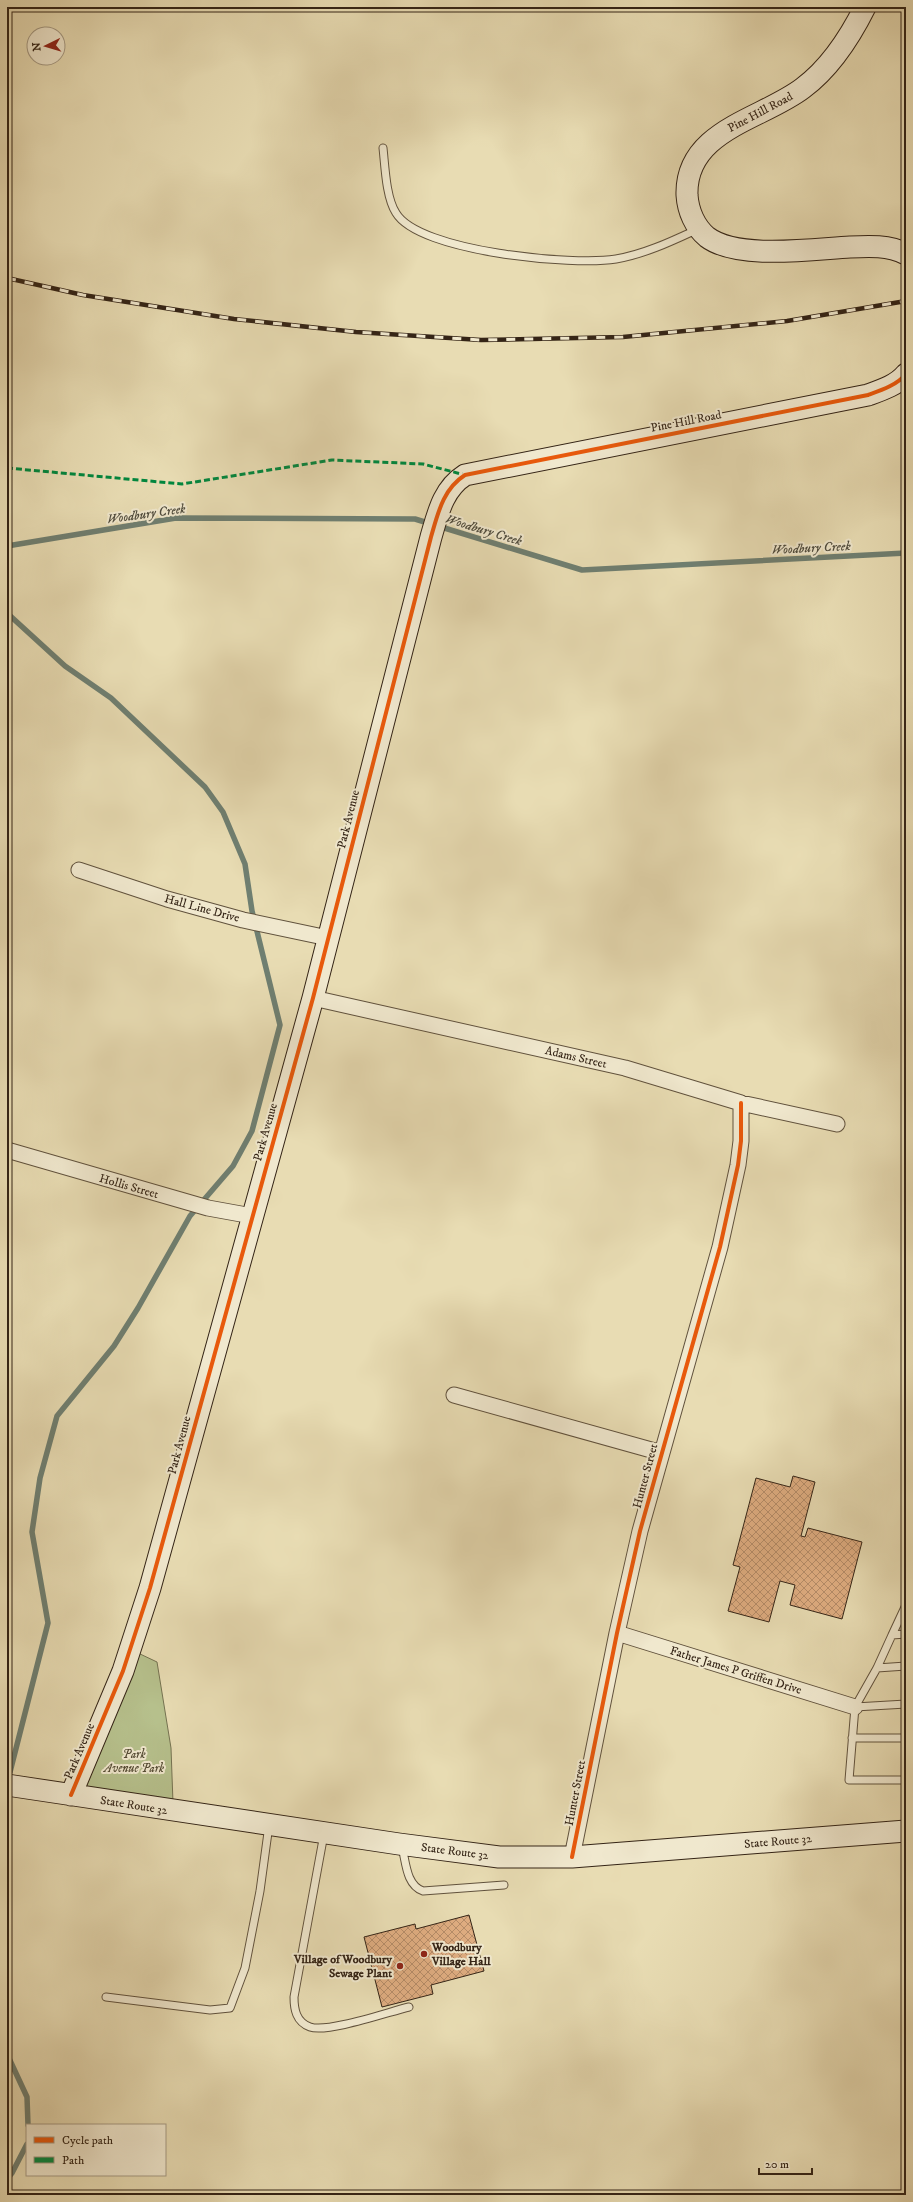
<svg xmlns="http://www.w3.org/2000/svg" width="913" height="2202" viewBox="0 0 913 2202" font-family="'IM FELL DW Pica',serif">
	<defs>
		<pattern id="building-cross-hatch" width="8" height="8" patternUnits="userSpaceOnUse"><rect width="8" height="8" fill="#deac80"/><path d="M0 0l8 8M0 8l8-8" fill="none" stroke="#b58c68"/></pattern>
	</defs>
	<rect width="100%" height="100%" fill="#e8dcb3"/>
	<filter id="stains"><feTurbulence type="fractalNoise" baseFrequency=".005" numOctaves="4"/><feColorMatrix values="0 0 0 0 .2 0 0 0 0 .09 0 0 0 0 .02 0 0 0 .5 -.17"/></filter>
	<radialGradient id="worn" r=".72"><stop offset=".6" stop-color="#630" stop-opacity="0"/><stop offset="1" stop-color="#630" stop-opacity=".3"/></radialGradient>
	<path fill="#b6c08c" stroke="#757251" d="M138,1653L157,1662L171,1748L173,1803L82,1792Z"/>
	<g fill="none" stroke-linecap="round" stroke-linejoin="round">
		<path stroke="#6f7f71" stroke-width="5.5" d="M7,546L176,518L415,519L582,570L906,553
			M7,613L65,666L111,698L205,787L223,812L245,864L252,911L280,1025L252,1131L233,1166L190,1216L138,1308L114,1346L57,1416L40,1478L32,1532L48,1623L10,1772
			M7,2054L27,2097L28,2125
			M7,2179L12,2173L27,2144"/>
	</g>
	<path fill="url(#building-cross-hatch)" stroke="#342416" d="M793,1476L815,1482L801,1536L805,1537L808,1528L862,1542L842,1619L790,1605L795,1585L780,1581L769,1622L728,1611L740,1567L733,1565L756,1478L790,1487Z
		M469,1915L484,1971L431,1985L433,1994L382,2007L364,1937L415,1924L416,1929Z"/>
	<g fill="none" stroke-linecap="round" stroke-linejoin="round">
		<defs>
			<path id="lane" d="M383,148C385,166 386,198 396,213C419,252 574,266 616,259C645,254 672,241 698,229
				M906,1634L892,1635L877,1668L855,1707L849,1780H906
				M892,1635L906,1605
				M877,1668L906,1666
				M855,1707L906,1704
				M852,1738H906
				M324,1834L294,1997C294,2009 296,2022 310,2027C328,2033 388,2012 409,2007
				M402,1847C406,1862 406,1885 423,1891L504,1885
				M106,1997L210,2010L230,2008L245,1968L260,1891L269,1825"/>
			<path id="street" d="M79,870L167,899L243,920L328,938
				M313,998L625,1068L741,1103L837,1124
				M7,1150L208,1208L252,1216
				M454,1395L662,1453
				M617,1633L855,1707
				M572,1857L617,1633L640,1531L720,1247L738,1165L741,1141V1103"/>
			<path id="secondary" d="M865,7C850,37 830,68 803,88C763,119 685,130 687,195C688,211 695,227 707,237C737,260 813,249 850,247C869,246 889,245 906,254
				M7,1785L399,1844L499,1857H572L906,1831
				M71,1795L123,1671L150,1588L313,998L431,537C438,513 443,489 465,475L868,395C882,390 897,385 906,374"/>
		</defs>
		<use href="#lane" stroke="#61523d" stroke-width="9"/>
		<use href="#street" stroke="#61523d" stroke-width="17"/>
		<use href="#secondary" stroke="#342416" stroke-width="23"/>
		<use href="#lane" stroke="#f0e8ce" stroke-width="7"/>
		<use href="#street" stroke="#f0e8ce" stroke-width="15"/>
		<use href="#secondary" stroke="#f0e8ce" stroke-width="21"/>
		<defs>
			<path id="rail" d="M7,278L83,295L234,319L356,332L481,340L623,337L787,321L906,301"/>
		</defs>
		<use href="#rail" stroke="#342416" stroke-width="4.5"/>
		<use href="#rail" stroke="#f0e8ce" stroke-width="3" stroke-dasharray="9" stroke-linecap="butt"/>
		<path stroke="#00873e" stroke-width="3" stroke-dasharray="6 3" stroke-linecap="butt" d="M7,468L182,484L332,460L423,464L465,475"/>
		<defs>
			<path id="cycleway" d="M71,1795L123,1671L150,1588L313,998L431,537C438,513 443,489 465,475L868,395C882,390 897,385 906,374
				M572,1857L617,1633L640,1531L720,1247L738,1165L741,1141V1103"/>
		</defs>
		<use href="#cycleway" stroke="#f0e8ce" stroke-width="6"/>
		<use href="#cycleway" stroke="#e8590c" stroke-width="4"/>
	</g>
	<g fill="#8f2418" stroke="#f0e8ce" stroke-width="1.5">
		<circle cx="424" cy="1954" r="4"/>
		<circle cx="400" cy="1966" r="4"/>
	</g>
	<g text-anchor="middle" stroke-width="4" stroke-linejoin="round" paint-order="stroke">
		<g font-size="12" fill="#342416" stroke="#f0e8ce">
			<text transform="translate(760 112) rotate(-28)" y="4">Pine Hill Road</text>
			<text transform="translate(686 421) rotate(-11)" y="4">Pine Hill Road</text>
			<text transform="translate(348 819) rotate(-76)" y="4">Park Avenue</text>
			<text transform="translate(202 908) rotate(15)" y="4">Hall Line Drive</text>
			<text transform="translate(576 1057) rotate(13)" y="4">Adams Street</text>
			<text transform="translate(265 1132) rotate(-74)" y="4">Park Avenue</text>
			<text transform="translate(129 1186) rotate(16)" y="4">Hollis Street</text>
			<text transform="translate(179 1445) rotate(-75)" y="4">Park Avenue</text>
			<text transform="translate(645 1476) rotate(-75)" y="4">Hunter Street</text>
			<text transform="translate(736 1670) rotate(17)" y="4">Father James P Griffen Drive</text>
			<text transform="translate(79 1751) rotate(-67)" y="4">Park Avenue</text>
			<text transform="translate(575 1793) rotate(-79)" y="4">Hunter Street</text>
			<text transform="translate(134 1805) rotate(9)" y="4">State Route 32</text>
			<text transform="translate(778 1841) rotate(-5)" y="4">State Route 32</text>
			<text transform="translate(455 1851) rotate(7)" y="4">State Route 32</text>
		</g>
		<g font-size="12" font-style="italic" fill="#544b34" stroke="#f0e8ce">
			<text x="134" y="1758">Park<tspan x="134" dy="14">Avenue Park</tspan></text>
		</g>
		<g font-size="12" font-weight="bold" fill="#342416" stroke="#f0e8ce" text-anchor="start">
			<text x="432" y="1951">Woodbury<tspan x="432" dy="14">Village Hall</tspan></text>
			<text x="392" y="1963" text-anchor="end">Village of Woodbury<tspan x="392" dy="14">Sewage Plant</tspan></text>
		</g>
		<g font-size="13" font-style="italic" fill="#4d4a3c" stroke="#f0e8ce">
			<text transform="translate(146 513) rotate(-8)" y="5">Woodbury Creek</text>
			<text transform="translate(484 529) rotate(17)" y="5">Woodbury Creek</text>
			<text transform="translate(811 547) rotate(-3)" y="5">Woodbury Creek</text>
		</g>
	</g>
	<rect width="913" height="2202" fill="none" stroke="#e8dcb3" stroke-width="24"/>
	<rect x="8" y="8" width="897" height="2186" fill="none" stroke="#342416" stroke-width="2"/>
	<rect x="12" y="12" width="889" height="2178" fill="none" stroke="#342416"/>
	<rect x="26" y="2124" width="140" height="52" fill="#f0e8ce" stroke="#a59a84"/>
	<rect x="34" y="2137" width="20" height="6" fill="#e8590c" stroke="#a59a84"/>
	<text x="62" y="2144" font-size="12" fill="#342416">Cycle path</text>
	<rect x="34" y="2157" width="20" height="6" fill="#00873e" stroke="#a59a84"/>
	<text x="62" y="2164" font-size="12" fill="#342416">Path</text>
	<g transform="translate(46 46) rotate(265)"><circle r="19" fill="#f0e8ce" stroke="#a59a84"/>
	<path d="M0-3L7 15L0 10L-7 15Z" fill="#8f2418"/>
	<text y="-6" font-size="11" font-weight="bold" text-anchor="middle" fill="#342416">N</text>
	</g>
	<path d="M759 2168v6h53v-6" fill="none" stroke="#342416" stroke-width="2"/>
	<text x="765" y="2168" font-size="12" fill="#342416" stroke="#f0e8ce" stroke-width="3" paint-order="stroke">20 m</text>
	<rect width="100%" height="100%" filter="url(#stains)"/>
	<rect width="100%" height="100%" fill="url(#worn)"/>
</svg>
